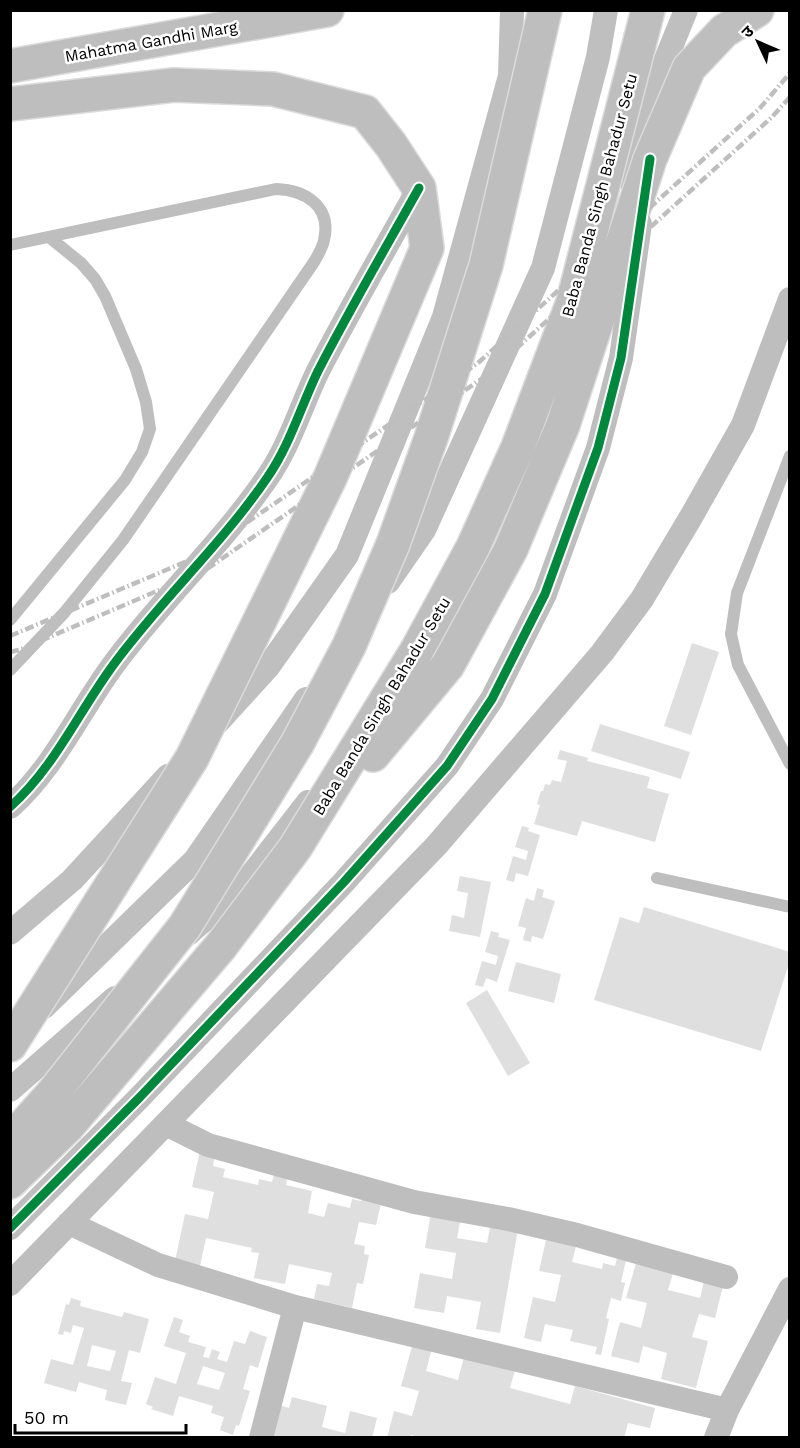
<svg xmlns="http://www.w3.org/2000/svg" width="800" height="1448" viewBox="0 0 800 1448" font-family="'Work Sans','Noto Sans Devanagari',sans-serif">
	<rect width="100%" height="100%" fill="#fff"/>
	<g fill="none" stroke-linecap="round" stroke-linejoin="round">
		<path stroke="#bfbfbf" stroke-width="24" d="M618,177L686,10
			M388,582L424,530L543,268L598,57L606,10
			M218,722L268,667L347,555L444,317L510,76L512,10
			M10,933L72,880L168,776
			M188,934L242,887L308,802
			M44,1007L195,860L306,699
			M10,1090L115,998"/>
	</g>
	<path fill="#dfdfdf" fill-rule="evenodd" d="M692,643L719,652L691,735L664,726Z
		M600,724L690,752L681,779L591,751Z
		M560,750L588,758L587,761L650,777L647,788L669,794L655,842L582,821L577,836L534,824L540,805L537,804L541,791H543L545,784L550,785L552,780L561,782L567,761L557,759Z
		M522,826L529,828L528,831L540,835L528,876L516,873L514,882L506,880L513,856L526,860L528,851L515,847Z
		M460,876L491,882L480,937L449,931L452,915L464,918L468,893L457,891Z
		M537,888L544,890L542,897L555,901L543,939L532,936L531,942L523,940L526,928L518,926L526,898L534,901Z
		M644,907L790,952V960L761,1051L594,1000L620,917L639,923Z
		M491,931L499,933L498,937L510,940L497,982L486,978L483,987L475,985L482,961L496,965L498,956L485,952Z
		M516,962L561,974L554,1003L508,991Z
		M487,990L530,1063L508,1076L466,1003Z
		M200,1151L215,1154L213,1166L225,1169L223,1177L258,1185L259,1179L272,1182L275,1170L288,1173L286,1185L312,1191L308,1213L324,1217L328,1203L350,1208L352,1199L361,1201L363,1190L383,1195L376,1225L359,1222L354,1244L365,1246L364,1254L369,1255L363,1284L357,1283L352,1308L314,1299L317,1284L329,1286L332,1273L289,1264L285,1284L254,1278L259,1253L251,1252L252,1248L206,1238L200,1266L175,1261L185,1214L208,1219L214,1192L192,1187Z
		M431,1212L461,1217L457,1238L487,1243L491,1222L518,1229L500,1333L476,1329L481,1302L447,1296L444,1313L414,1308L420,1273L452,1279L456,1253L425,1248Z
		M546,1240L576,1246L572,1262L602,1269L603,1263L615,1266L618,1254L627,1256L621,1282L625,1283L621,1301L611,1298L606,1318L609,1319L601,1355L595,1354L597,1347L570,1341L573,1330L545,1324L541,1342L524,1338L533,1297L555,1302L561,1275L539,1271Z
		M636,1263L673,1273L668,1290L700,1298L704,1281L723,1286L715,1318L699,1314L692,1337L708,1341L696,1388L661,1379L667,1353L643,1346L639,1363L611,1356L620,1322L641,1328L647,1303L626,1298Z
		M71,1298L81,1301L80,1306L122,1317L124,1312L149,1319L140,1353L129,1350L121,1381L132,1383L126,1405L105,1400L107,1390L79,1382L76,1392L44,1383L51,1359L73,1365L84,1328L73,1325L71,1333L64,1331L63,1335L58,1334L66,1304L69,1305ZM92,1345L116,1351L110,1371L87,1366Z
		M174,1317L183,1320L179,1332L190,1336L188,1342L206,1347L203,1357L209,1358L212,1349L220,1352L217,1359L227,1362L234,1341L245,1344L250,1331L267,1337L258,1368L250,1365L243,1389L250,1391L239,1426L236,1425L233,1435L220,1430L224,1417L211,1413L213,1406L179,1396L173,1416L151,1409L153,1407L146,1404L155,1377L176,1384L186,1353L164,1346ZM203,1366L225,1373L219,1390L197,1384Z
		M413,1343L432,1348L426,1371L458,1380L464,1357L515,1370L510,1388L570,1404L575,1386L655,1408L650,1428L628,1423L624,1438H421L411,1435L410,1438H387L394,1411L412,1416L419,1391L401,1386Z
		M292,1397L327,1406L322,1427L345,1433L350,1411L377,1418L372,1438H280L270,1435L278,1405L289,1408Z"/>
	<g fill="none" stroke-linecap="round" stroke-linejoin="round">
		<defs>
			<path id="primary" d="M10,66L327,10"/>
			<path id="trunk" d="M10,104L174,85L273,89L365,112L391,145L419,188L427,248L330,478L192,758L10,1045
				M373,755L448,665L511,549L563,425L650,159L689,68L724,31L757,10
				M10,1141L53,1093L185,926L297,744L349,646L393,544L431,438L486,265L545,10
				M10,1182L67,1127L221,946L295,848L417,650L473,547L518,447L573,302L648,10"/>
		</defs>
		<use href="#primary" stroke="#dbdbdb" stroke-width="36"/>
		<use href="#trunk" stroke="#dbdbdb" stroke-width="36"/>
		<path stroke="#bebebe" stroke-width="12" d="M10,245L276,189C305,190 332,206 324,240C323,247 318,255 314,262L123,540L64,613L10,670
			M790,456L737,593L731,634L738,665L790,764
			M10,620L125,480L142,452L150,429L146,402L136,369L105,296L95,279L81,263L49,237
			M657,878L790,907"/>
		<path stroke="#bebebe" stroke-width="24" d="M10,807C55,767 79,711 114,664C162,599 222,544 267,478C290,445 301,406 318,371C350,309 385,249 419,188
			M166,1124L208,1145L414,1202L508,1219L577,1235L726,1277
			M69,1223L158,1265L295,1307L727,1410
			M10,1228L140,1097L344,882L447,766L492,699L545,594L598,448L621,358L640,224
			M10,1284L436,846L602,653L642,599L691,517L743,425L790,299
			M261,1438L295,1307
			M716,1438L727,1410L790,1289"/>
		<use href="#primary" stroke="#bebebe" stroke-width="33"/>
		<use href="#trunk" stroke="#bebebe" stroke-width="33"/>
		<path stroke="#bebebe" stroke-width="4.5" stroke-dasharray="9 3 1.5 3" stroke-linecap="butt" d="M10,636L197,557L478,363L760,108L790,73
			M10,652L19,650L204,571L487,375L771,118L790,97"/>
		<defs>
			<path id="cycleway" d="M10,807C55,767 79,711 114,664C162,599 222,544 267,478C290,445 301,406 318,371C350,309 385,249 419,188
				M10,1228L140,1097L344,882L447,766L492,699L545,594L598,448L621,358L650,159"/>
		</defs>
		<use href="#cycleway" stroke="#fff" stroke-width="13"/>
		<use href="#cycleway" stroke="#00873e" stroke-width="9"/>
	</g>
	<g text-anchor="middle" stroke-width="5" stroke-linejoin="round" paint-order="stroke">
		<g font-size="16" fill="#000" stroke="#fff">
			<text transform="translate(151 41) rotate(-10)" y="6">Mahatma Gandhi Marg</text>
			<text transform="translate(599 195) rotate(-75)" y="6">Baba Banda Singh Bahadur Setu</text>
			<text transform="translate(381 706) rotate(-59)" y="6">Baba Banda Singh Bahadur Setu</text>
		</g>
	</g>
	<rect width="800" height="1448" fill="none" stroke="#000000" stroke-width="24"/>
	<g transform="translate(758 42) rotate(314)" stroke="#ffffff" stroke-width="4.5" paint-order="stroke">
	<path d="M0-4.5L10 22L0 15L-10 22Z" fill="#000000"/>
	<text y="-9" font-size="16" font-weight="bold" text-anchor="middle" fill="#000000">उ</text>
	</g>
	<path d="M15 1424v9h171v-9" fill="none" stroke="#000000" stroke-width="3"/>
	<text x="24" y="1424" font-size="18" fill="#000000" stroke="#ffffff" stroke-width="4.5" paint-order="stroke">50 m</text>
</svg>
